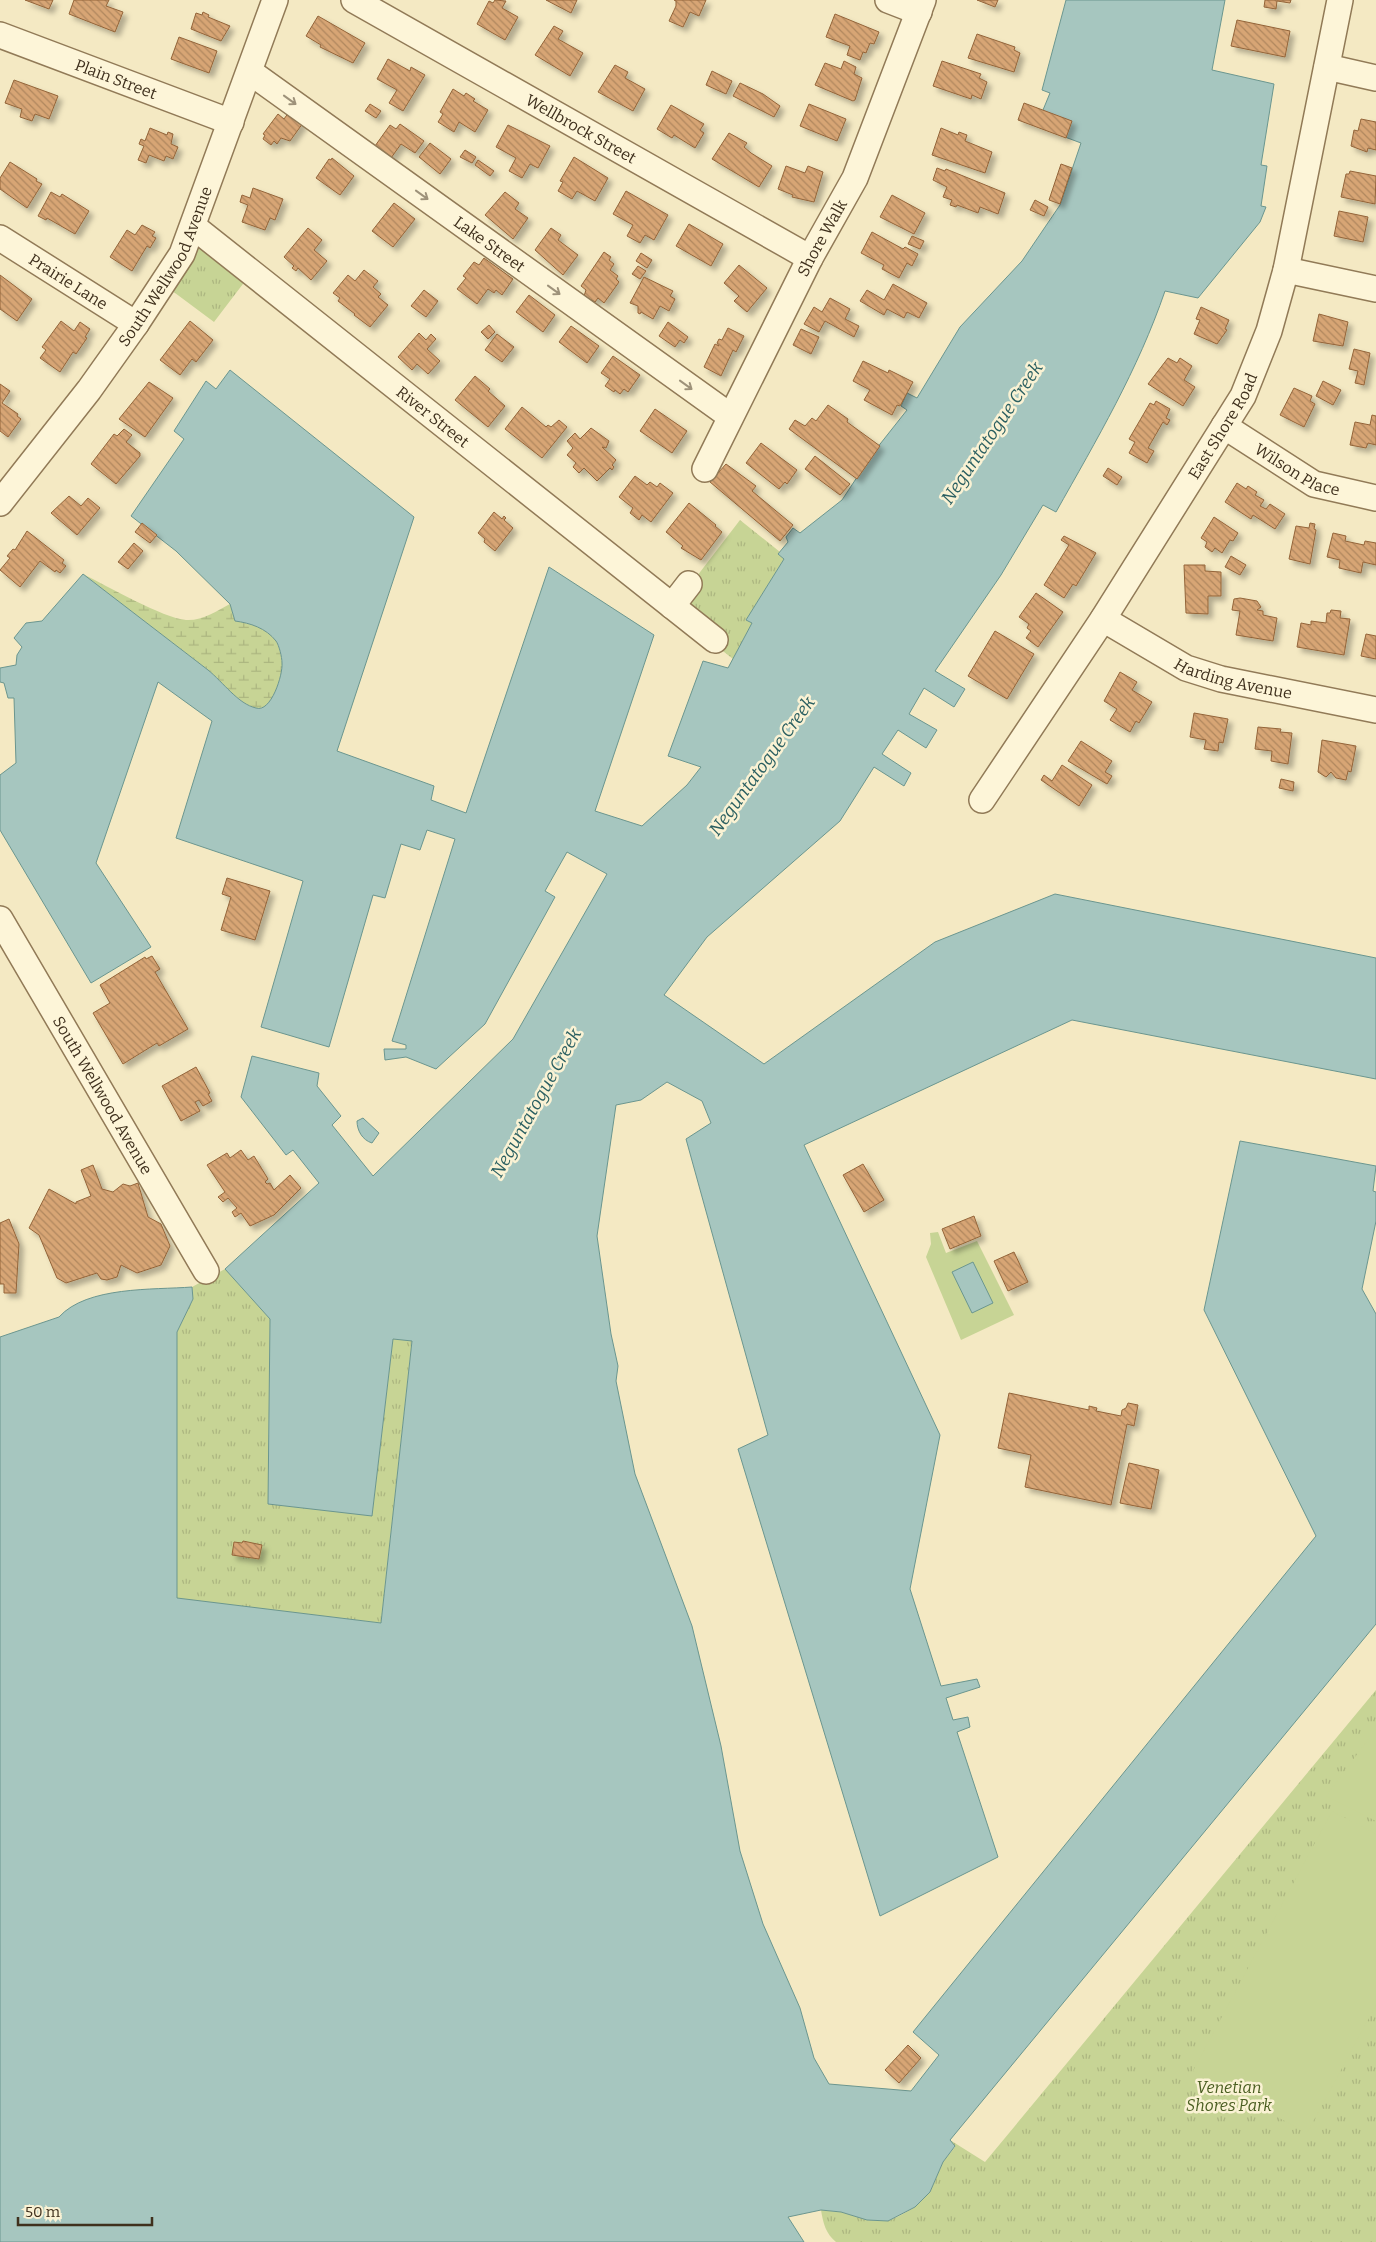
<svg xmlns="http://www.w3.org/2000/svg" width="1376" height="2242" viewBox="0 0 1376 2242" font-family="Bitter,serif">
	<defs>
		<pattern id="grass-tufts" width="24" height="20" patternUnits="userSpaceOnUse" patternTransform="scale(1.25)"><rect width="24" height="20" fill="#c7d495"/><path d="M3 7l-1-3M5 7V3M7 7l1-3M15 17l-1-3M17 17v-4M19 17l1-3" fill="none" stroke="#acb680"/></pattern>
		<pattern id="wetland-marsh" width="20" height="14" patternUnits="userSpaceOnUse" patternTransform="scale(1.25)"><rect width="20" height="14" fill="#c7d495"/><path d="M1 5h8M5 5V1M11 12h8M15 12V8" fill="none" stroke="#acb680"/></pattern>
		<pattern id="building-back-hatch" width="6" height="6" patternUnits="userSpaceOnUse" patternTransform="scale(1.25)"><rect width="6" height="6" fill="#d7a574"/><path d="M-1 5l2 2M0 0l6 6M5-1l2 2" fill="none" stroke="#b0875f"/></pattern>
		<filter id="shadow"><feDropShadow dx="4.5" dy="4.5" stdDeviation="2.5" flood-color="#0004"/></filter>
	</defs>
	<rect width="100%" height="100%" fill="#f4e9c3"/>
	<path fill="url(#grass-tufts)" d="M197,233L249,276L214,322L167,287Z
		M740,520L780,552L778,554L784,559L746,620L752,623L733,659L671,610Z
		M225,1269L270,1319L268,1504L372,1515L393,1338L412,1340L381,1623L176,1599L177,1332L193,1299L192,1287Z
		M1376,1690V2242H836C826,2234 823,2223 821,2210L841,2212L867,2220L888,2221L899,2216L915,2207L930,2192L943,2162L955,2147L950,2140L985,2162Z"/>
	<path fill="url(#wetland-marsh)" d="M83,574C107,586 163,618 186,620C202,621 217,611 230,604L235,621C250,623 266,628 276,641C279,645 282,658 282,663C283,675 271,713 256,708C239,704 222,682 208,670Z"/>
	<path fill="#c7d495" d="M938,1232L946,1253L977,1241L1014,1315L961,1340L926,1257L931,1244L930,1233Z
		M1376,1729V1821L1326,1796Z
		M1332,1811L1376,1834V2005L1307,2133L1193,2071Z"/>
	<path fill="#a6c6bf" stroke="#6b968f" d="M1066,0H1225L1212,70L1274,84L1261,165L1267,166L1261,206L1266,207L1260,222L1198,298L1165,291C1138,370 1097,439 1056,512L1043,505L1001,575L935,671L965,689L954,707L924,688L909,714L937,730L926,748L898,730L882,754L911,773L904,786L874,767L840,821L707,937L664,995L764,1064L935,942L1055,894L1376,958V1079L1072,1020L804,1145L940,1435L910,1589L941,1686L977,1679L980,1687L946,1698L953,1720L968,1717L970,1727L957,1732L998,1857L880,1916L738,1449L768,1435L686,1139L711,1123L702,1101L667,1082L641,1100L616,1105L597,1236L611,1334L618,1366L616,1381L635,1474L692,1626L721,1746L740,1851L763,1924L800,2008L814,2058L829,2084L911,2091L939,2055L913,2032L1316,1536L1204,1310L1240,1141L1376,1166L1373,1191L1376,1192V1221L1362,1289L1376,1314V1624L950,2140L955,2146L943,2162L930,2192L915,2207L888,2221L867,2220L841,2212L821,2210L788,2217L804,2242H0V1337L59,1317C87,1286 153,1290 192,1287L193,1299L177,1332V1598L381,1623L412,1341L393,1339L372,1516L268,1504L270,1319L225,1269L319,1183L293,1150L286,1155L241,1097L252,1056L319,1073L317,1086L341,1116L332,1125L373,1176L513,1039L607,874L567,852L545,891L555,897L485,1024L436,1069L406,1057L385,1060L384,1049H406V1045L392,1041L455,839L427,830L420,850L401,844L385,898L373,895L329,1047L261,1027L303,881L176,838L212,721L158,682L96,863L151,947L91,983L0,830V775L16,763L14,698H8L4,683L0,682V668L16,665L17,655L22,647L14,638L26,623L42,621L83,574L208,670C223,682 238,704 256,708C271,713 283,675 282,663C282,657 279,645 276,641C266,628 250,623 235,621L230,604L176,551L131,516L184,439L174,431L206,381L216,389L230,370L414,517L337,751L434,786L431,800L466,813L549,567L654,635L595,811L642,826L687,785L701,767L668,756L703,661L728,668L752,623L746,620L784,559L778,554L788,542L786,537L793,528L800,533L842,500L873,453L907,410L901,406L907,393L917,398L960,327L1022,261L1060,205L1081,143L1065,137L1043,110L1050,93L1042,90Z
		M363,1118L379,1133L372,1143C362,1140 357,1130 357,1121Z
		M973,1262L993,1303L972,1313L952,1272Z"/>
	<path fill="url(#building-back-hatch)" stroke="#936439" filter="url(#shadow)" d="M25,0H53L49,9Z
		M74,0H109L106,6L123,12L115,32L69,14Z
		M495,0L506,1L502,8L518,17L505,40L477,24L489,1L493,3Z
		M546,0H577L571,13Z
		M674,0H706L699,16L690,12L683,27L669,21L676,6V1Z
		M977,0H998L995,7Z
		M1265,0H1291L1290,3L1277,1L1276,9L1264,7Z
		M203,12L209,15L208,17L230,26L221,41L191,29L196,13L202,15Z
		M835,14L879,32L874,44L870,43L866,53L863,52L860,60L847,55L850,46L826,37Z
		M318,16L365,43L353,63L320,47L321,45L306,36Z
		M1237,20L1290,31L1285,57L1231,46Z
		M554,26L563,31L558,39L583,53L570,76L535,55Z
		M977,34L1015,47L1014,50L1020,53L1014,72L968,58Z
		M179,37L217,51L209,73L171,59Z
		M388,59L410,71L411,67L425,75L403,111L389,103L397,90L377,79Z
		M844,61L856,67L854,74L862,78L855,100L853,101L815,85L825,63L841,69Z
		M942,61L981,74L979,78L987,82L981,99L972,95L971,99L933,86Z
		M615,65L628,72L625,78L645,89L633,111L598,92Z
		M712,71L732,81L726,94L706,85Z
		M14,80L58,96L49,119L35,114L32,121L20,117L22,109L5,103Z
		M740,83L763,94L780,106L774,117L733,96Z
		M453,89L464,96L466,93L475,99L473,101L488,110L475,132L459,122L454,132L438,122L443,114L440,112Z
		M1024,103L1072,121L1066,138L1018,120Z
		M370,104L381,111L376,118L365,111Z
		M809,104L846,119L837,141L800,126Z
		M671,105L704,124L700,130L704,133L695,148L674,135L672,138L657,129Z
		M289,112L303,123L290,141L281,138L277,144L274,141L271,145L263,139L265,135L263,134L278,114L284,119Z
		M1361,119L1376,122V150L1368,148L1367,152L1351,146L1354,130L1358,131Z
		M400,124L424,141L415,153L401,144L391,158L375,146L390,125L396,129Z
		M508,125L550,146L538,168L530,164L522,178L509,171L516,158L496,147Z
		M150,128L167,135L168,132L173,134L171,144L178,147L173,159L166,156L164,161L149,155L146,163L138,160L144,146L139,144L141,139L145,141Z
		M941,128L958,135L959,132L967,135L965,141L992,152L985,173L932,155Z
		M729,133L747,143L744,147L751,153L772,166L759,187L712,159Z
		M430,143L451,159L440,174L419,157Z
		M465,150L476,157L472,163L460,157Z
		M574,157L608,178L595,201L577,191L572,199L558,191L563,182L560,181Z
		M332,158L354,176L340,195L316,178L329,159L331,160Z
		M478,160L494,171L490,176L475,165Z
		M10,162L37,179L36,181L42,184L27,208L0,189V178Z
		M1061,164L1072,168L1060,204L1049,200Z
		M786,166L805,173L808,166L823,172L814,202L792,197L793,195L778,189Z
		M937,168L945,171L946,169L1005,193L998,214L980,207L978,213L957,205L956,207L950,205L952,200L943,197L947,187L933,180Z
		M1350,171L1376,176L1375,204L1341,197L1346,174H1349Z
		M253,188L283,199L275,220L270,218L265,230L242,222L248,205L240,202L242,195L250,198Z
		M626,191L668,215L654,240L645,235L640,243L627,236L633,225L613,214Z
		M51,192L60,197L62,194L89,211L75,234L47,218L46,220L38,216Z
		M505,192L519,203L515,209L528,218L513,239L485,215Z
		M892,195L925,213L914,234L880,217Z
		M1035,200L1048,207L1044,216L1030,210Z
		M394,203L415,219L393,247L372,231Z
		M1339,211L1368,217L1363,242L1334,236Z
		M689,224L723,244L711,266L676,246Z
		M142,225L155,232L152,236L156,238L150,248L147,246L132,271L110,257L127,230L135,235Z
		M308,228L322,240L314,250L327,261L311,280L298,268L296,271L292,268L294,266L284,257Z
		M551,228L561,235L558,240L578,255L563,275L535,250Z
		M872,232L903,249L905,247L918,254L912,266L907,263L899,278L882,269L884,265L861,253Z
		M912,236L924,241L920,249L908,244Z
		M604,252L611,257L609,260L614,264L610,270L618,276L616,279L619,282L604,303L598,298L595,302L584,296L586,290L581,286Z
		M641,253L652,260L647,268L636,261Z
		M484,258L513,279L502,295L496,290L494,293L488,289L477,304L457,289L466,278L463,276L474,262L479,265Z
		M739,265L767,288L747,312L734,301L739,296L724,283Z
		M638,266L646,271L640,279L632,274Z
		M364,270L378,281L373,287L381,294L378,297L388,305L370,327L354,315L355,314L338,301L340,298L333,293L348,275L355,281Z
		M0,275L32,299L17,321L0,309Z
		M644,277L673,291L670,296L675,299L669,311L660,306L653,319L641,312L640,314L638,313V306L630,303Z
		M893,284L927,303L919,318L907,312L904,318L887,309L884,315L860,301L867,290L884,300Z
		M424,290L438,301L426,317L411,306Z
		M529,295L555,315L543,332L516,312Z
		M830,298L850,309L845,319L859,326L854,337L825,321L819,332L804,324L814,307L822,312Z
		M1201,307L1229,320L1225,329L1227,330L1217,344L1194,334L1200,320L1196,319Z
		M1319,314L1348,322L1343,346L1313,341Z
		M61,321L74,331L80,322L90,329L85,337L87,338L76,354L73,352L60,372L40,358L46,350L42,347Z
		M190,321L213,340L196,362L192,359L180,375L160,360Z
		M668,322L688,337L684,343L680,340L675,347L659,336Z
		M489,325L495,332L488,339L481,332Z
		M571,326L599,346L587,363L559,342Z
		M728,328L744,336L736,352L733,350L721,376L704,367L715,344L719,346L717,343L719,339L722,340Z
		M801,329L819,337L811,354L793,345Z
		M419,333L426,340L431,334L436,339L427,349L440,361L428,374L417,364L412,370L398,357Z
		M497,334L514,347L502,362L485,350Z
		M1354,349L1370,353L1364,385L1355,383L1358,371L1349,369Z
		M613,356L640,375L628,392L624,389L620,394L615,390L614,392L605,386L610,379L601,373Z
		M1168,358L1177,363L1180,358L1192,366L1184,380L1195,387L1183,406L1148,384Z
		M863,361L888,373L889,370L913,382L900,406L897,405L892,415L864,400L870,390L853,381Z
		M475,376L490,389L488,391L505,406L488,427L455,400Z
		M1323,381L1341,390L1333,405L1316,396Z
		M149,382L173,398L145,437L119,419Z
		M0,384L10,391L2,403L18,414L17,416L21,419L8,437L0,431Z
		M1294,388L1312,396L1310,401L1315,404L1304,427L1280,415Z
		M1156,401L1170,409L1166,418L1170,420L1167,425L1163,422L1148,448L1154,451L1147,463L1129,453L1135,442L1129,439L1150,403L1154,405Z
		M828,405L848,419L847,422L880,446L857,479L789,429L795,420L805,426L812,418L816,421Z
		M522,407L546,427L548,425L551,427L559,420L567,427L542,458L505,429Z
		M655,409L687,431L672,453L640,431Z
		M1372,415L1376,416V445L1368,443L1366,448L1350,445L1355,422L1370,425Z
		M591,428L609,441L606,448L602,447L616,460L612,465L614,467L612,470L610,468L597,481L584,468L579,473L573,467L576,463L567,455L573,448L567,441L575,433L580,439Z
		M124,429L132,435L126,442L140,453V456L116,484L91,464L114,434L117,436Z
		M761,443L797,470L787,484L785,482L779,489L746,463Z
		M815,456L850,484L840,495L805,469Z
		M726,464L756,486L752,491L793,525L780,541L710,482Z
		M1108,468L1122,477L1117,485L1103,476Z
		M635,476L647,485L650,482L657,487L660,483L673,493L651,522L642,515L639,520L630,513L633,508L619,497Z
		M1237,483L1246,489L1248,486L1257,492L1255,495L1264,500L1260,506L1266,509L1270,504L1285,514L1275,529L1253,515L1251,519L1225,502Z
		M69,496L81,506L88,498L100,508L77,535L51,513Z
		M689,503L716,525L715,526L722,532L701,560L681,548L683,546L666,532Z
		M494,512L502,519L504,516L506,518L504,520L513,528L495,551L484,542L485,539L478,533Z
		M1214,517L1238,533L1233,541L1230,540L1222,553L1215,548L1212,552L1205,547L1207,542L1201,538Z
		M142,523L157,535L150,543L135,532Z
		M1310,523L1315,524L1314,529L1316,530L1310,564L1289,559L1296,526L1309,528Z
		M27,531L64,560L62,563L66,566L60,573L56,570L55,572L40,561L20,587L0,570L10,558L7,556L13,549L15,550Z
		M1333,533L1346,536L1345,541L1364,545L1365,541L1376,543V565L1363,562L1361,573L1339,568L1340,560L1327,557Z
		M1064,536L1096,553L1076,586L1073,584L1064,598L1044,585L1069,545L1061,540Z
		M134,543L143,551L128,569L118,562Z
		M1231,556L1246,565L1240,575L1225,567Z
		M1184,565H1205V571L1221,572V596H1208V614L1186,613Z
		M1036,593L1063,612L1038,647L1026,638L1031,631L1027,628L1029,624L1019,617Z
		M1240,598L1257,601L1261,607L1257,610L1263,611V615L1277,618L1273,641L1236,635L1240,611L1232,610L1234,599Z
		M1331,610L1341,611L1340,618L1350,619L1344,655L1297,647L1301,623L1311,625V621L1326,623L1327,613H1330Z
		M995,631L1034,654L1007,699L968,676Z
		M1366,634L1376,636V659L1361,656Z
		M1120,672L1137,682L1132,690L1152,702L1139,723L1136,721L1130,732L1110,720L1117,709L1104,701Z
		M1194,713L1228,719L1223,743L1219,742L1218,751L1204,749L1206,740L1190,737Z
		M1258,727L1281,729L1280,732L1292,733L1288,764L1271,761L1272,751L1255,749Z
		M1322,740L1356,746L1351,772L1348,771L1346,780L1336,778L1331,772L1326,777L1318,772Z
		M1081,741L1112,761L1105,772L1112,776L1107,784L1068,761Z
		M1062,765L1092,785L1079,806L1041,780L1044,775L1052,781Z
		M1281,779L1294,782L1293,791L1279,788Z
		M227,878L270,891L255,940L221,930L231,897L222,894Z
		M152,956L160,969L155,972L188,1029L159,1046L157,1043L123,1064L93,1013L110,1003L100,985L145,957L146,959Z
		M196,1067L210,1093L208,1094L212,1101L203,1106L199,1100L195,1102L200,1111L181,1121L162,1086Z
		M241,1150L248,1160L254,1156L268,1179L265,1182L267,1184L270,1183L274,1190L290,1175L301,1188L274,1215L250,1226L241,1213L235,1217L232,1212L237,1208L228,1198L223,1202L218,1197L225,1192L207,1165L227,1153L230,1158Z
		M863,1164L884,1200L864,1212L843,1175Z
		M93,1165L102,1189L113,1192L123,1184L130,1186L138,1183L148,1217L161,1224L170,1246L161,1265L137,1273L121,1265L117,1277L107,1280L101,1279L97,1273L66,1283L57,1278L39,1235L29,1228L49,1189L76,1204V1202L91,1196L81,1170Z
		M974,1216L981,1236L950,1249L942,1229Z
		M9,1219L19,1244L16,1293H4V1284H0V1223Z
		M1014,1252L1028,1282L1008,1291L994,1261Z
		M1009,1393L1089,1410V1406L1097,1408L1096,1411L1121,1416L1122,1410L1126,1408L1128,1403L1138,1405L1134,1426L1127,1424L1111,1505L1025,1487L1031,1455L998,1448Z
		M1129,1463L1159,1470L1151,1509L1120,1503Z
		M243,1541L262,1545L259,1559L232,1555L234,1542L242,1543Z
		M908,2045L921,2058L899,2083L885,2070Z"/>
	<g fill="none" stroke-linecap="round" stroke-linejoin="round">
		<defs>
			<g id="minor">
				<path id="s1" d="M354,0L810,258"/>
				<path d="M888,0L919,12"/>
				<path id="s2" d="M0,35L231,122"/>
				<path d="M1327,67L1376,78"/>
				<path id="s3" d="M250,72L730,416"/>
				<path id="s4" d="M194,227L715,640"/>
				<path id="s5" d="M0,238L136,324"/>
				<path d="M1286,270L1376,289"/>
				<path id="s6" d="M1224,426L1314,484L1376,498"/>
				<path id="s7" d="M705,469L810,258L855,178L923,0"/>
				<path id="s8" d="M0,503L89,390L136,324L182,254L275,0"/>
				<path d="M672,606L689,584"/>
				<path id="s9" d="M1103,619L1186,668L1221,679L1376,710"/>
				<path id="s10" d="M982,800L1103,619L1243,396L1269,331L1286,270L1340,0"/>
				<path id="s11" d="M0,919L206,1271"/>
			</g>
		</defs>
		<use href="#minor" stroke="#917a57" stroke-width="28"/>
		<use href="#minor" stroke="#fdf5d8" stroke-width="25"/>
	</g>
	<defs><path id="oneway-shaft" d="M-6 0H5M1.5-3L5.5 0L1.5 3" fill="none" stroke-width="1.6" stroke-linecap="round" stroke-linejoin="round" transform="scale(1.25)"/></defs>
	<g stroke="#9e927a">
		<use href="#oneway-shaft" transform="translate(290 100) rotate(36)"/>
		<use href="#oneway-shaft" transform="translate(422 195) rotate(36)"/>
		<use href="#oneway-shaft" transform="translate(554 290) rotate(36)"/>
		<use href="#oneway-shaft" transform="translate(686 385) rotate(36)"/>
	</g>
	<g text-anchor="middle" stroke-width="5" stroke-linejoin="round" paint-order="stroke">
		<g font-size="16" fill="#3f301d" stroke="#faf2d4">
			<text dy="6" stroke="none"><textPath href="#s2" startOffset="124">Plain Street</textPath></text>
			<text dy="6" stroke="none"><textPath href="#s1" startOffset="261">Wellbrock Street</textPath></text>
			<text dy="6" stroke="none"><textPath href="#s7" startOffset="259">Shore Walk</textPath></text>
			<text dy="6" stroke="none"><textPath href="#s3" startOffset="295">Lake Street</textPath></text>
			<text dy="6" stroke="none"><textPath href="#s8" startOffset="290">South Wellwood Avenue</textPath></text>
			<text dy="6" stroke="none"><textPath href="#s5" startOffset="81">Prairie Lane</textPath></text>
			<text dy="6" stroke="none"><textPath href="#s4" startOffset="305">River Street</textPath></text>
			<text dy="6" stroke="none"><textPath href="#s10" startOffset="445">East Shore Road</textPath></text>
			<text dy="6" stroke="none"><textPath href="#s6" startOffset="86">Wilson Place</textPath></text>
			<text dy="6" stroke="none"><textPath href="#s9" startOffset="145">Harding Avenue</textPath></text>
			<text dy="6" stroke="none"><textPath href="#s11" startOffset="204">South Wellwood Avenue</textPath></text>
		</g>
		<g font-size="16" font-style="italic" fill="#4a5e21" stroke="#faf2d4">
			<text x="1229" y="2093">Venetian<tspan x="1229" dy="18">Shores Park</tspan></text>
		</g>
		<g font-size="18" font-style="italic" fill="#2a5f61" stroke="#faf2d4">
			<text transform="translate(992 433) rotate(-56)" y="6">Neguntatogue Creek</text>
			<text transform="translate(762 766) rotate(-54)" y="6">Neguntatogue Creek</text>
			<text transform="translate(536 1103) rotate(-61)" y="6">Neguntatogue Creek</text>
		</g>
	</g>
	<path d="M18 2217v8h134v-8" fill="none" stroke="#3f301d" stroke-width="2.5"/>
	<text x="25" y="2217" font-size="15" fill="#3f301d" stroke="#faf2d4" stroke-width="4" paint-order="stroke">50 m</text>
</svg>
